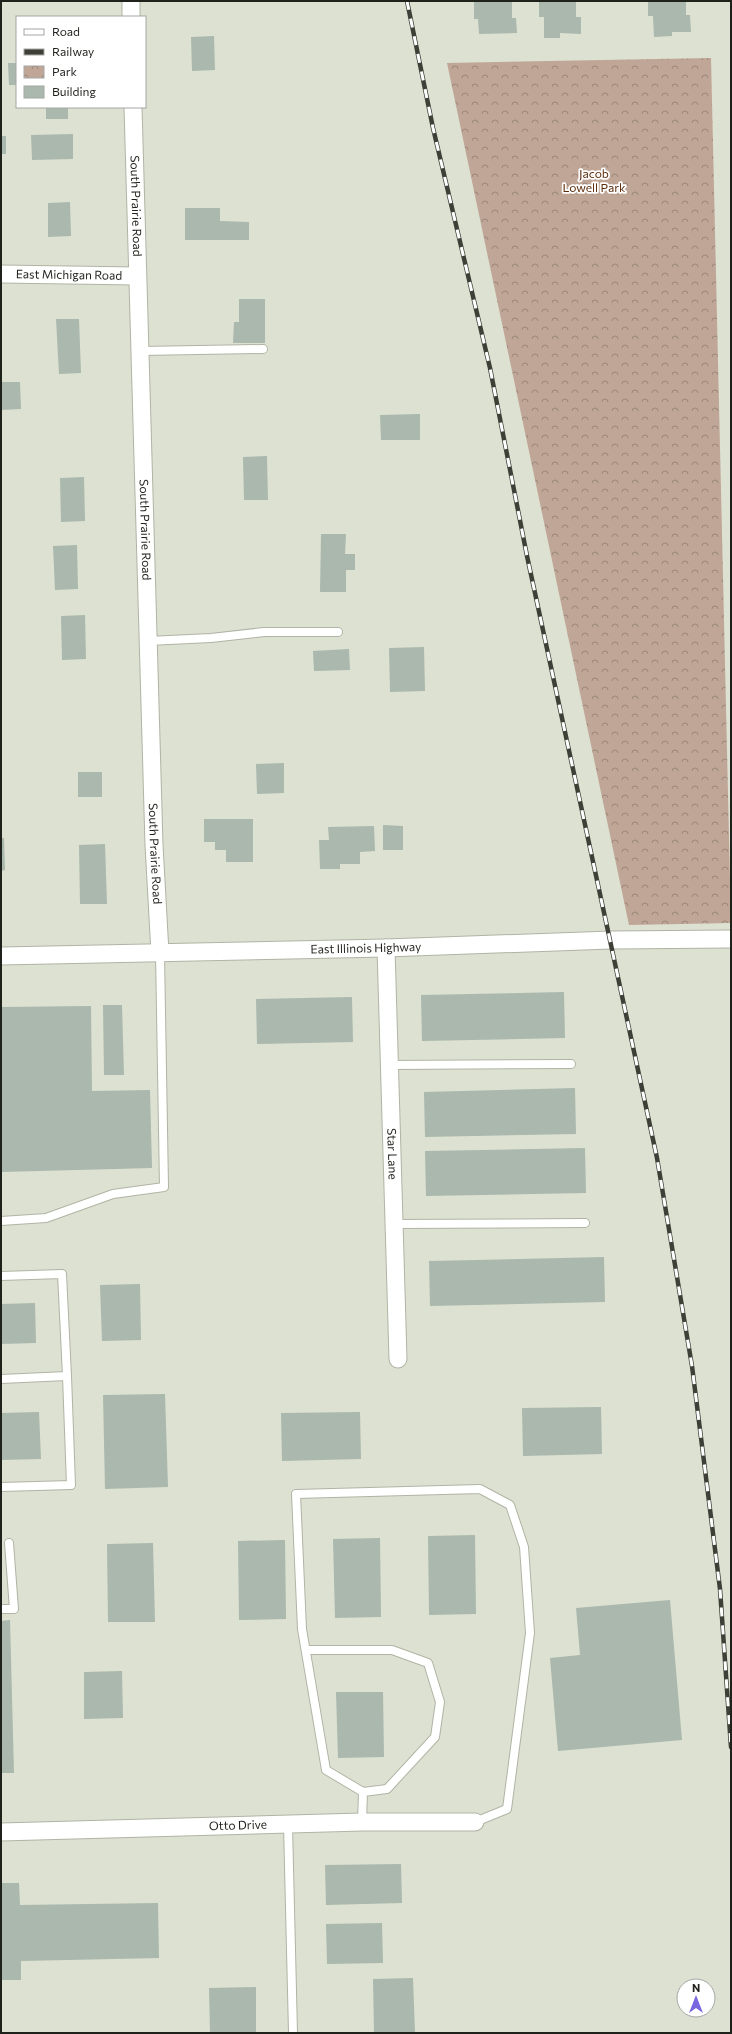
<svg xmlns="http://www.w3.org/2000/svg" width="732" height="2034" viewBox="0 0 732 2034" font-family="Commissioner,sans-serif">
	<defs>
		<pattern id="park-crowns" width="20" height="18" patternUnits="userSpaceOnUse"><rect width="20" height="18" fill="#c0a697"/><path d="M2 6a3 3 0 1 1 6 0M12 15a3 3 0 1 1 6 0" fill="none" stroke="#9b877a"/></pattern>
	</defs>
	<rect width="100%" height="100%" fill="#dde1d1"/>
	<path fill="url(#park-crowns)" d="M711,58L731,923L629,925L447,63Z"/>
	<path fill="#aab8ad" d="M474,1H512V18H516L517,33L479,34L478,19H474Z
		M539,1H576V17H581V34L560,33V38H544V17H539Z
		M648,1H686V15H690L691,32H672V36L654,37L653,16H648Z
		M214,36L215,70L192,71L191,37Z
		M8,63H17V85H9Z
		M46,107H68V119H46Z
		M73,134V159L32,160L31,135Z
		M1,136H6V154H1Z
		M70,202L71,236L48,237V203Z
		M185,208H220V221L249,222V240H185Z
		M239,299H265V343H233L234,322H239Z
		M56,319H79L81,373L59,374Z
		M1,382H20L21,409L1,410Z
		M420,414V440H381L380,415Z
		M267,456L268,500H244L243,457Z
		M84,477L85,521L61,522L60,478Z
		M321,534H346L345,554H355V570H346V592H320Z
		M77,545L78,589L55,590L53,546Z
		M85,615L86,659L62,660L61,616Z
		M424,647L425,691L390,692L389,648Z
		M349,649L350,670L314,671L313,651Z
		M284,763V793L257,794L256,764Z
		M78,772H102V797H78Z
		M204,819H253V862H226V850H215V842H204Z
		M383,825L403,826V850H383Z
		M374,826L375,851L360,852V864H340V869H320L319,840H329L328,827Z
		M1,838H4L5,870L1,871Z
		M105,844L107,904H80L79,845Z
		M564,992L565,1038L422,1041L421,995Z
		M352,997L353,1042L257,1044L256,999Z
		M103,1005H122L124,1075H104Z
		M91,1006L92,1091L150,1090L152,1168L1,1172V1007Z
		M575,1088L576,1134L425,1137L424,1092Z
		M585,1148L586,1193L426,1196L425,1151Z
		M604,1257L605,1302L430,1306L429,1261Z
		M140,1284L141,1340L102,1341L100,1285Z
		M35,1303L36,1343L1,1344V1304Z
		M165,1394L168,1487L105,1489L103,1395Z
		M601,1407L602,1454L523,1456L522,1408Z
		M39,1412L41,1459L1,1460V1413Z
		M360,1412L361,1459L282,1461L281,1413Z
		M475,1535L476,1614L429,1615L428,1536Z
		M380,1538L381,1617L335,1618L333,1539Z
		M285,1540L286,1619L239,1620L238,1541Z
		M153,1543L155,1622H108L107,1544Z
		M670,1600L682,1740L558,1751L550,1658L580,1655L576,1608Z
		M10,1620L14,1773H1V1621Z
		M122,1671L123,1718L84,1719V1672Z
		M336,1692H383L384,1757L338,1758Z
		M401,1864L402,1903L326,1905L325,1865Z
		M1,1883H19L20,1905L158,1903L159,1958L21,1961V1980H1Z
		M382,1923L383,1963L327,1964L326,1924Z
		M413,1978L415,2033H374L373,1979Z
		M256,1987V2033H210L209,1988Z"/>
	<g fill="none" stroke-linecap="round" stroke-linejoin="round">
		<defs>
			<path id="lane" d="M140,351L263,349
				M148,641L211,638L264,632H338
				M388,1065L571,1064
				M1,1221L46,1218L113,1194L164,1187L160,953
				M393,1224L585,1223
				M1,1276L62,1274L67,1376
				M1,1379L67,1376L71,1485L1,1487
				M1,1609H14L9,1543
				M306,1650H392L428,1663L440,1702L435,1737L387,1789L363,1792
				M362,1822L363,1792L326,1770L302,1629L296,1494L480,1489L510,1505L524,1547L530,1633L507,1809L475,1822
				M288,1825L293,2033"/>
			<g id="street">
				<path d="M131,1V17"/>
				<path id="s1" d="M133,107L154,845L160,953"/>
				<path id="s2" d="M1,274L137,276"/>
				<path id="s3" d="M386,948L398,1359"/>
				<path id="s4" d="M1,956L386,948L611,940L731,939"/>
				<path id="s5" d="M1,1832L362,1822H475"/>
			</g>
		</defs>
		<use href="#lane" stroke="#b0b4a4" stroke-width="10"/>
		<use href="#street" stroke="#b0b4a4" stroke-width="19"/>
		<use href="#lane" stroke="#fff" stroke-width="8"/>
		<use href="#street" stroke="#fff" stroke-width="17"/>
		<defs>
			<path id="rail" d="M407,1L433,128L490,368L527,556L657,1158L692,1366L720,1589L731,1747"/>
		</defs>
		<use href="#rail" stroke="#3e4038" stroke-width="4.5"/>
		<use href="#rail" stroke="#fff" stroke-width="3" stroke-dasharray="9" stroke-linecap="butt"/>
	</g>
	<g text-anchor="middle" stroke-width="3.5" stroke-linejoin="round" paint-order="stroke">
		<g font-size="12" fill="#5b2b0b" stroke="#fff">
			<text x="594" y="178">Jacob<tspan x="594" dy="14">Lowell Park</tspan></text>
		</g>
		<g font-size="12" fill="#1f211b" stroke="#fff">
			<text dy="4" stroke="none"><textPath href="#s1" startOffset="99">South Prairie Road</textPath></text>
			<text dy="4" stroke="none"><textPath href="#s2" startOffset="68">East Michigan Road</textPath></text>
			<text dy="4" stroke="none"><textPath href="#s1" startOffset="423">South Prairie Road</textPath></text>
			<text dy="4" stroke="none"><textPath href="#s1" startOffset="747">South Prairie Road</textPath></text>
			<text dy="4" stroke="none"><textPath href="#s4" startOffset="365">East Illinois Highway</textPath></text>
			<text dy="4" stroke="none"><textPath href="#s3" startOffset="206">Star Lane</textPath></text>
			<text dy="4" stroke="none"><textPath href="#s5" startOffset="237">Otto Drive</textPath></text>
		</g>
	</g>
	<rect width="732" height="2034" fill="none" stroke="#1f211b" stroke-width="4"/>
	<rect x="16" y="16" width="130" height="92" fill="#ffffff" stroke="#a5a6a4"/>
	<rect x="24" y="29" width="20" height="6" fill="#ffffff" stroke="#a5a6a4"/>
	<text x="52" y="36" font-size="12" fill="#1f211b">Road</text>
	<rect x="24" y="49" width="20" height="6" fill="#3e4038" stroke="#a5a6a4"/>
	<text x="52" y="56" font-size="12" fill="#1f211b">Railway</text>
	<rect x="24" y="66" width="20" height="12" fill="url(#park-crowns)" stroke="#a5a6a4"/>
	<text x="52" y="76" font-size="12" fill="#1f211b">Park</text>
	<rect x="24" y="86" width="20" height="12" fill="#aab8ad" stroke="#a5a6a4"/>
	<text x="52" y="96" font-size="12" fill="#1f211b">Building</text>
	<g transform="translate(696 1998)"><circle r="19" fill="#ffffff" stroke="#a5a6a4"/>
	<path d="M0-3L7 15L0 10L-7 15Z" fill="#7b66e1"/>
	<text y="-6" font-size="11" font-weight="bold" text-anchor="middle" fill="#1f211b">N</text>
	</g>
</svg>
